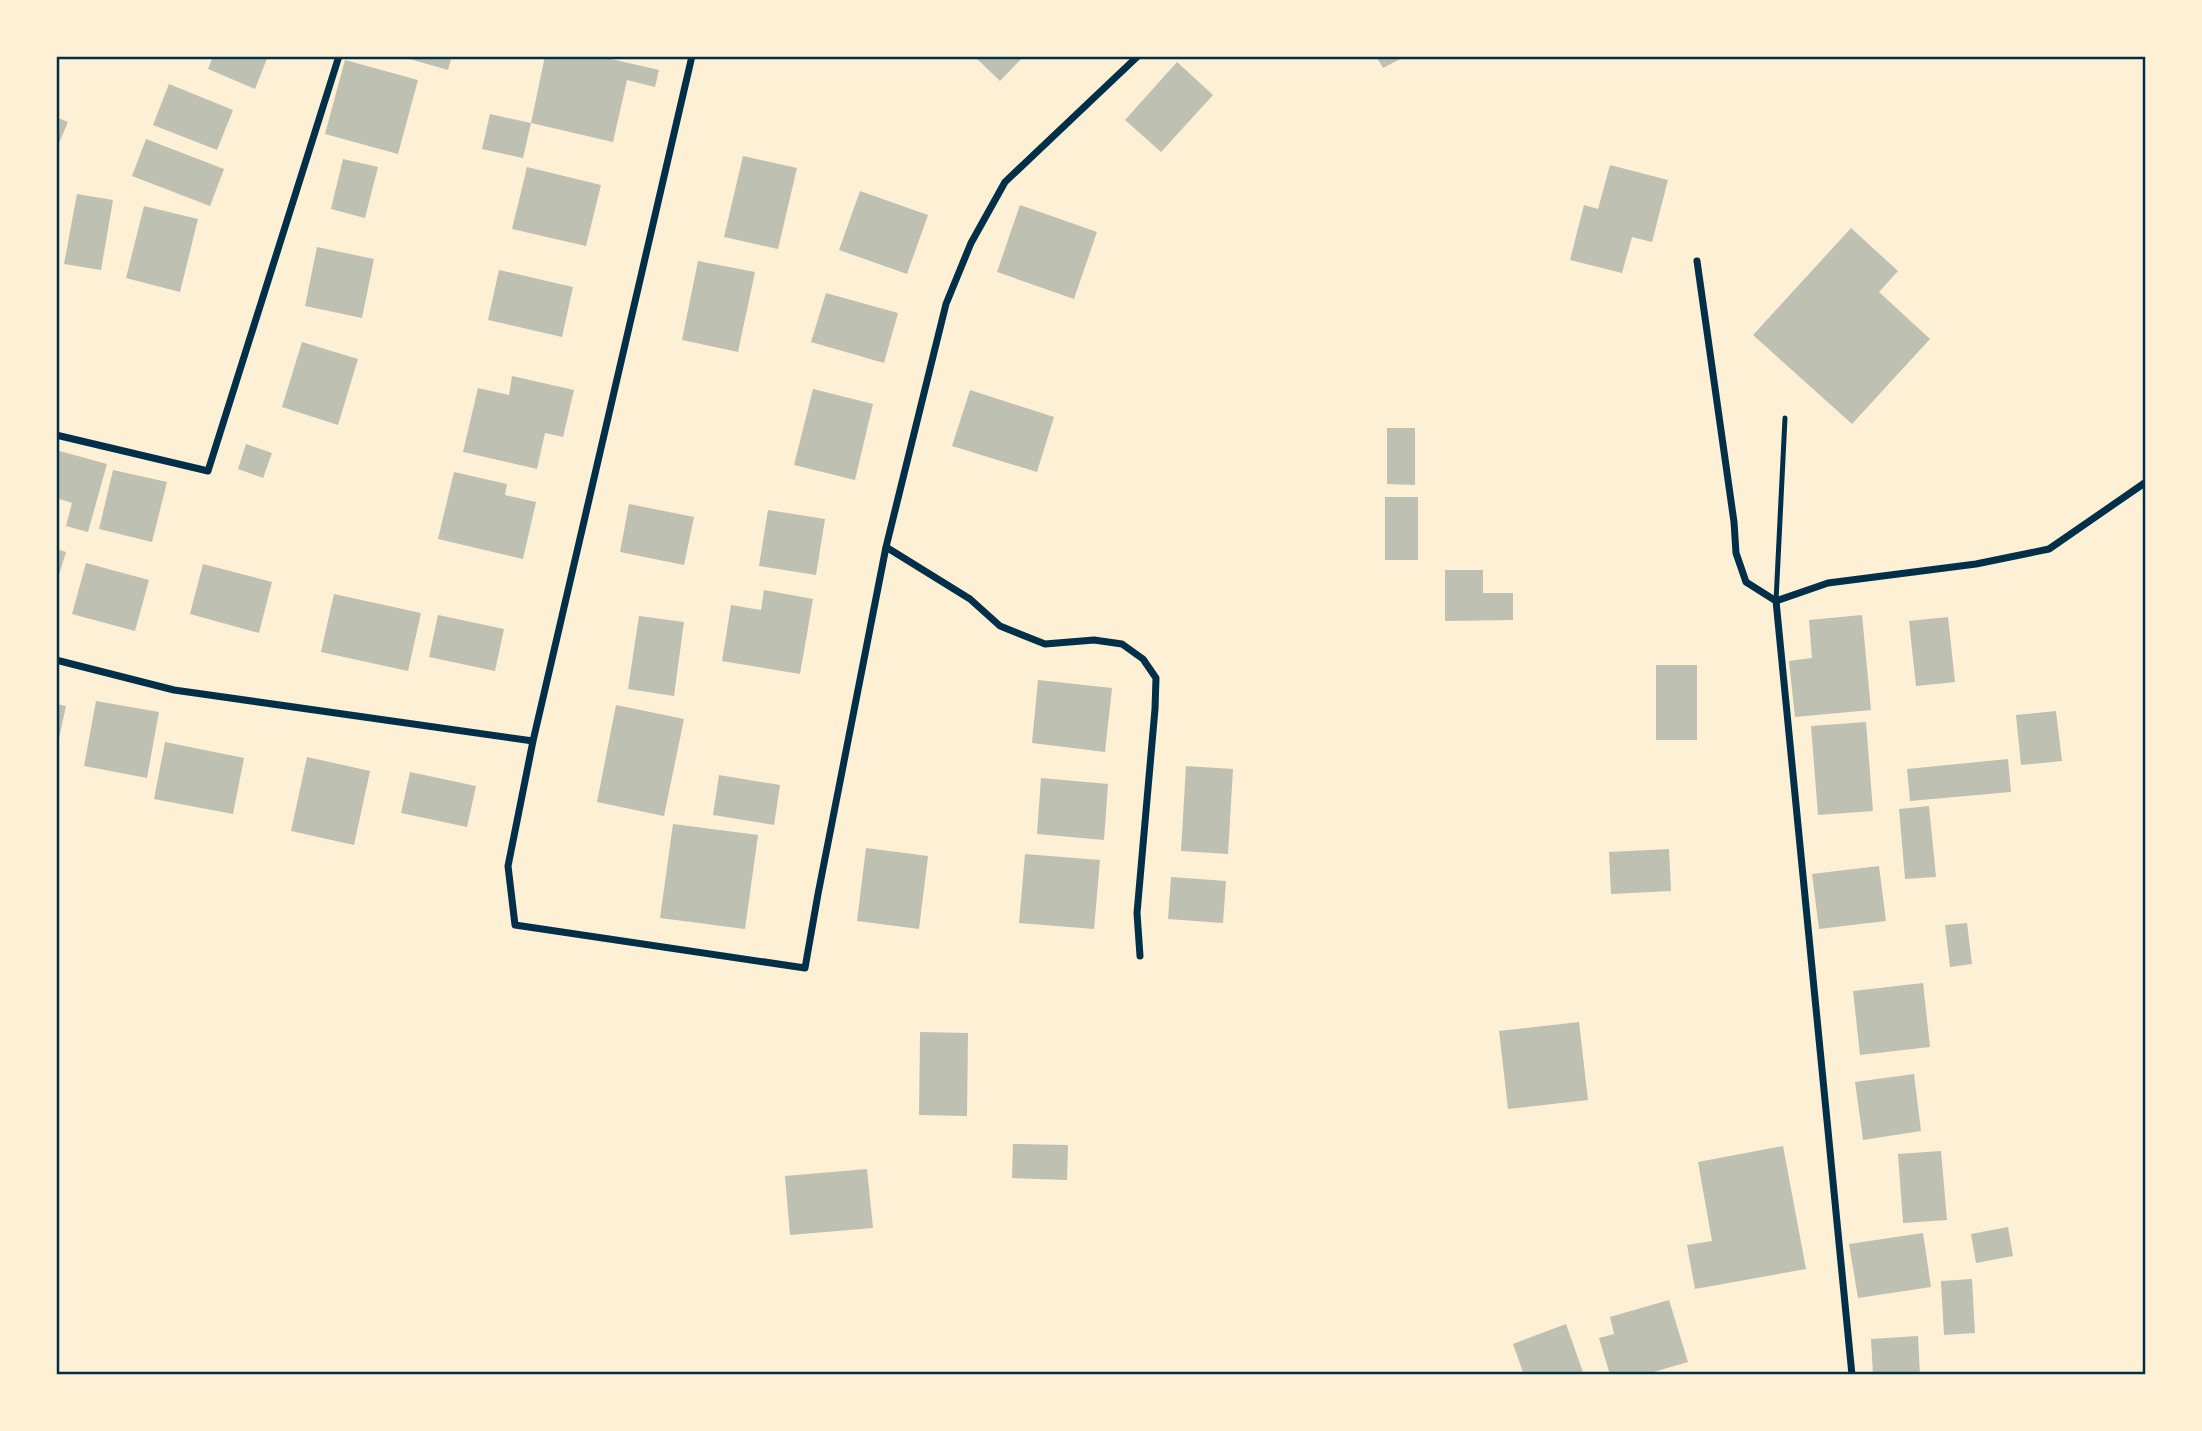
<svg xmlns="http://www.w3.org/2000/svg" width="2202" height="1431" viewBox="0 0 2202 1431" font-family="'Times New Roman',serif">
	<rect width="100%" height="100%" fill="#fdf0d5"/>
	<path fill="#bec0b2" d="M213,56H268L255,89L208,69Z
		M399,56H452L448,70Z
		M545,56H598L659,70L655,87L627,80L613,142L531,123L523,158L482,149L490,114L531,123Z
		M974,56H1024L1000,81Z
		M1376,56H1406L1383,68Z
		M345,60L418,80L398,154L325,134Z
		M1177,62L1213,95L1161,152L1125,120Z
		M169,84L233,110L217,150L153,125Z
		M56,117L68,122L56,150Z
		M146,139L224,169L210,206L132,176Z
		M743,156L797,168L778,249L724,237Z
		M343,159L378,167L365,218L331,209Z
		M1610,165L1668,180L1652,242L1632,237L1622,273L1570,260L1584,205L1598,209Z
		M527,167L601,185L586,246L512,229Z
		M860,191L928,215L907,274L839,250Z
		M77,194L113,200L101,270L64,264Z
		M1020,205L1097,232L1074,299L997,272Z
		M144,206L198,219L180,292L126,278Z
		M1851,228L1898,271L1879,292L1930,339L1852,424L1753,335Z
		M317,247L374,259L362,318L305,306Z
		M698,261L755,272L738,352L682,340Z
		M499,270L573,287L562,337L488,320Z
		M826,293L898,313L884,363L811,342Z
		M302,342L358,359L338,425L282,407Z
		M512,376L574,390L563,437L545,433L537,469L463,452L478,388L509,395Z
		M813,389L873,404L855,480L794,465Z
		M970,390L1054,417L1037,472L952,446Z
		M1387,428H1415V485L1387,484Z
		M246,444L272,453L263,478L238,469Z
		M56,450L107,464L88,532L66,526L72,503L56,498Z
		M113,470L167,482L152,542L99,529Z
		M454,472L507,484L505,495L536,502L523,559L438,539Z
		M1385,497H1418V560H1385Z
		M629,504L694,517L684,565L620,552Z
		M768,510L825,519L816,575L759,566Z
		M56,549L66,552L57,581H56Z
		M86,563L149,580L135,631L72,614Z
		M203,564L272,582L259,633L190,614Z
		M1445,570H1483V593H1513V620L1445,621Z
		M764,590L813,599L800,674L722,661L731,605L761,610Z
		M334,594L421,613L408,671L321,652Z
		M438,615L504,629L495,671L429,657Z
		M1862,615L1871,710L1795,717L1789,661L1812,658L1809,620Z
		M639,616L684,622L674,696L628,689Z
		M1948,617L1955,682L1916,686L1909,621Z
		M1656,665H1697V740H1656Z
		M1038,680L1112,688L1105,752L1032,743Z
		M96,701L159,712L147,778L84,766Z
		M56,704L66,706L57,748H56Z
		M616,705L684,719L664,816L597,802Z
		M2056,711L2062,761L2021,765L2016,715Z
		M1866,722L1873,811L1818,815L1811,726Z
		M165,742L244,758L233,814L154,799Z
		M307,757L370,771L354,845L291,831Z
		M2008,759L2011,792L1910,801L1907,769Z
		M1186,766L1233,769L1228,854L1181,851Z
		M410,772L476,786L467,827L401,813Z
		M719,775L780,785L774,825L713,815Z
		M1041,778L1108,784L1104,840L1037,834Z
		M1929,806L1936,877L1905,879L1899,809Z
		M673,824L758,835L745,929L660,918Z
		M866,848L928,856L919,929L857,921Z
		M1669,849L1671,891L1611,894L1609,852Z
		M1025,854L1100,860L1094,929L1019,923Z
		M1879,866L1886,921L1819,929L1812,874Z
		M1171,877L1226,881L1223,923L1168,919Z
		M1967,923L1972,964L1950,967L1945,925Z
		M1923,983L1930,1047L1860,1055L1853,991Z
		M1579,1022L1588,1100L1508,1109L1499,1031Z
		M920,1032L968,1033L967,1116L919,1115Z
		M1914,1074L1921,1131L1863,1140L1855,1082Z
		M1013,1144L1068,1145L1067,1180L1012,1178Z
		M1783,1146L1806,1269L1695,1289L1687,1245L1712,1241L1698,1162Z
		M1941,1151L1947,1220L1903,1223L1898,1154Z
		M867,1169L873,1228L790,1235L785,1176Z
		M2008,1227L2013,1256L1976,1263L1971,1234Z
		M1923,1233L1931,1287L1858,1298L1849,1244Z
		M1972,1279L1975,1333L1944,1335L1941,1281Z
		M1669,1300L1688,1362L1643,1375H1610L1599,1338L1614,1334L1610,1317Z
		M1566,1324L1584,1375H1524L1513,1344Z
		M1918,1336L1920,1375H1873L1871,1339Z"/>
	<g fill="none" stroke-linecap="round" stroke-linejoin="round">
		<path stroke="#003049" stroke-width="5" d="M1776,601L1785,418"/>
		<path stroke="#003049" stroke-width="7" d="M692,56L533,741L508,866L515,925L805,968L818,894L886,547L946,304L971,243L1005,182L1138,56
			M1697,261L1734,522L1736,553L1746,582L1776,601
			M56,435L208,471L339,56
			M886,547L970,599L1000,626L1045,644L1094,640L1122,644L1143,659L1156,678L1155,709L1137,913L1140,956
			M1776,601L1852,1375
			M1776,601L1828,583L1976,564L2049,549L2146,482
			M56,660L174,690L533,741"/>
	</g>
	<rect width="2202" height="1431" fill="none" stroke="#fdf0d5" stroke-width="116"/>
	<rect x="58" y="58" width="2086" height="1315" fill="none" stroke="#003049" stroke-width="2.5"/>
</svg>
